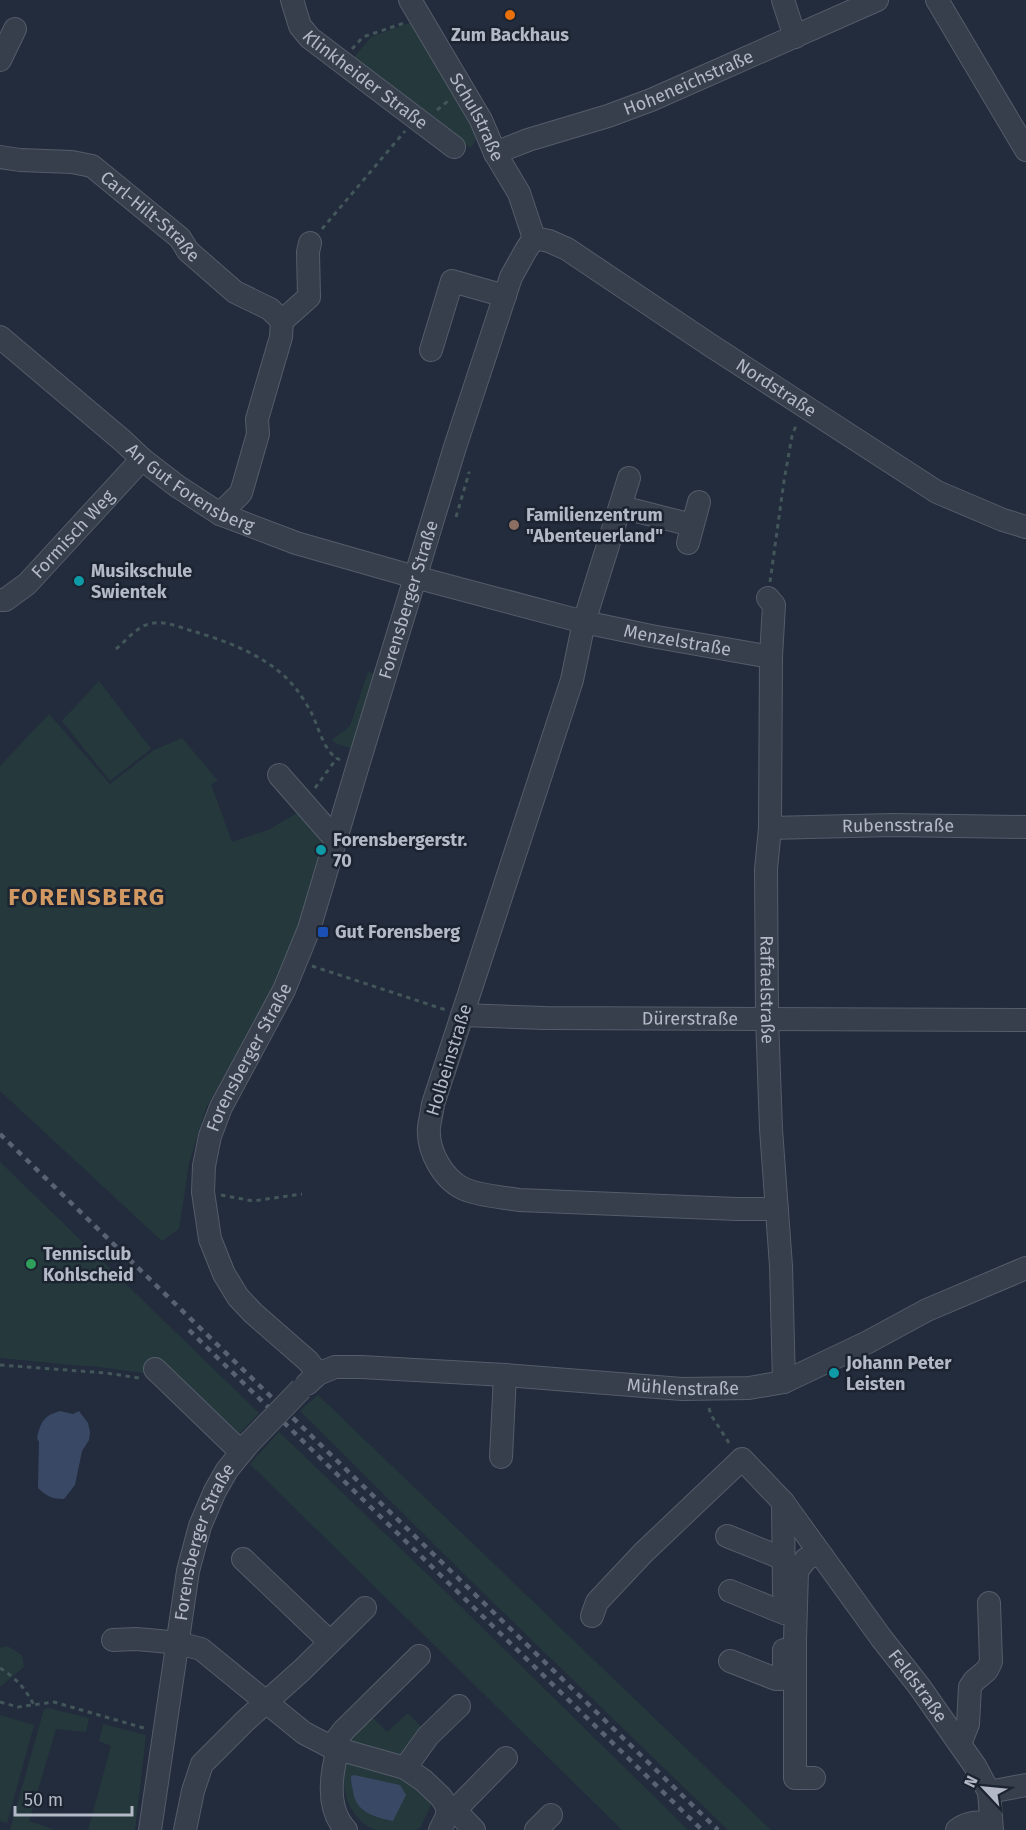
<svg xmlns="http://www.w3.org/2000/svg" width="1026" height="1830" viewBox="0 0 1026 1830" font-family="'Fira Sans',sans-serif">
	<rect width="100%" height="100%" fill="#232c3c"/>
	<path fill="#25393d" d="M412,22L477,138L471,148L379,85L350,62L371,37Z
		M368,672L375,674L353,749L335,743L332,740L350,726Z
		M99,681L151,749L110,781L62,721Z
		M49,714L110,784L154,750L182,738L218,781L211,784L232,842L268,830L299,812L322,839L317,855L321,856L306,905L284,967L206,1108L189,1163L179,1229L162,1241L0,1091V766Z
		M0,1162L259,1413L239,1434L151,1374L92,1366H83L0,1358Z
		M318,1395L771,1830H728L468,1578L300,1411Z
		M279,1432L450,1596L688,1830H622L250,1464Z
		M7,1646L22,1655L24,1667L0,1687V1648Z
		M48,1708L89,1718L86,1732L56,1729L29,1821L55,1830H10L44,1709Z
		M408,1713L428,1734L399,1761L346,1745L371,1716L387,1732Z
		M0,1715L34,1725L7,1823L0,1821Z
		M103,1724L146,1735L135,1830H88L111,1746L99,1741Z
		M346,1763L404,1777L432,1803L420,1828L415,1830C403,1830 388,1830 377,1830C371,1829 364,1824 360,1820C344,1804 342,1785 346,1763Z"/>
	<path fill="#394965" d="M60,1411L73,1414L79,1411L88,1423L90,1432L89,1440L82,1451L75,1485L64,1499C52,1499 46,1496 38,1488L39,1442L37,1438C41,1422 43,1416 60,1411Z
		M354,1775L400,1785L406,1795L393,1821C375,1817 356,1813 353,1791C352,1786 351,1782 351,1776Z"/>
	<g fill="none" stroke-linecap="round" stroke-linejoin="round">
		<defs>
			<g id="minor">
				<path id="s1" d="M292,0L300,26L310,38L454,147"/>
				<path id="s2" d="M410,0L481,120L495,153L519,193L534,238"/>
				<path d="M783,0L795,37"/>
				<path d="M937,0L1026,150"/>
				<path d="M0,60L15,29"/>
				<path id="s3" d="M495,153L528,140L608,116L651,100L877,0"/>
				<path id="s4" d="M0,157L20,160L72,162L92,166L180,238L188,251L235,292L270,309L282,321L281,337L257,419L258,434L241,493L220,514"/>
				<path id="s5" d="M534,238L549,241L567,249L710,345L937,492L1003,520L1026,527"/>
				<path d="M282,321L309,297L308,252L310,243"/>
				<path id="s6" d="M0,337L123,441L142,459L177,486L220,514L296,543L415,577L584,622L651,636L771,657"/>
				<path d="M431,350L452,281L505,296"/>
				<path d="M629,478L584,622L572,680L433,1104C432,1112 430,1120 429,1127C427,1151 443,1179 464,1189C481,1196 502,1197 519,1200L737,1209H777"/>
				<path d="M621,507L692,525"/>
				<path d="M688,543L699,502"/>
				<path id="s7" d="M768,598L774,605L771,657L770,828L766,869L767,1018L771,1129L781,1266L784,1382"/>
				<path id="s8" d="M0,600H5L27,584L142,459"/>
				<path d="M279,775L336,840"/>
				<path id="s9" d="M770,828L893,825L1026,827"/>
				<path id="s10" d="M462,1015L545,1018L1026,1020"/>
				<path d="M155,1369L241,1452"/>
				<path id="s11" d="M318,1374L308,1361L253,1313L238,1297L224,1274L210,1239L203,1192L204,1166L210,1136L221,1107L284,990L309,929L358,765L455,447L511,277L526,250L534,238"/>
				<path id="s12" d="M307,1384L318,1374L335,1367H361L505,1375L682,1389L749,1388L784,1382L868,1342L927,1310L1026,1268"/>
				<path d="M501,1457L505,1375"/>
				<path d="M783,1502L784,1593"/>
				<path d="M727,1536L784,1559"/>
				<path d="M243,1559L330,1642"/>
				<path d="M730,1591L784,1613"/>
				<path id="s13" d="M592,1616L597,1602L643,1553L742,1459L783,1502L882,1639L919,1686L975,1766L989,1792L992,1830"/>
				<path d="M113,1640L136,1639L159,1641L178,1643L201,1649L304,1733L331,1747L405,1768L423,1780L441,1797L448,1808L446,1818L440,1830"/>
				<path d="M730,1661L776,1679H781L784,1670V1650"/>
				<path d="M960,1744L968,1724L970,1687L974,1681L987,1670L991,1662L989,1603"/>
				<path d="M331,1747L344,1730L419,1656"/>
				<path d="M338,1749C331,1774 326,1809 346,1830"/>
				<path d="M405,1768L428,1736L459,1706"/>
				<path d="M814,1778H795V1640L797,1571L806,1559L819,1553"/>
				<path d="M989,1792L1026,1785"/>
				<path d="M448,1808L455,1810L506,1758"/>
				<path d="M455,1810L474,1830"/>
				<path id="s14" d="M150,1830L188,1571L200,1526L215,1491L227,1470L249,1443"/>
				<path d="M185,1830L193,1791L202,1764L245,1721L302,1670L365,1608"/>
				<path d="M536,1830L551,1815"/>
				<path d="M957,1830C968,1821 978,1823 991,1822"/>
			</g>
		</defs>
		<use href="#minor" stroke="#555c6a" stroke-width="24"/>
		<path stroke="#43565a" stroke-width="3" stroke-dasharray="4.5 4.5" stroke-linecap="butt" d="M352,49L363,37L404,23
			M437,110L448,101
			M322,229L405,131
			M456,517L469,473L468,472
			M770,582L784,481L792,436L797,423
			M116,649C126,641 136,627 149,624C163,620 176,626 189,630C227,641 272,657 297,690C302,697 308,706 312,714C319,728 324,753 340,760
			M315,788L337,758
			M312,966L446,1010
			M221,1195L253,1201L302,1194
			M0,1365L106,1373L139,1378
			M709,1408L711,1415L731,1446
			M0,1668C17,1679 24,1687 34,1705
			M0,1702L18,1707L54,1702L147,1729"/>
		<use href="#minor" stroke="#373f4c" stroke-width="22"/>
		<path stroke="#596273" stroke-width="4.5" stroke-dasharray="6 6" stroke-linecap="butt" d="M0,1134L718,1830
			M189,1330L702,1830"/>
		<defs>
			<path id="minor-bridge" d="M249,1443L301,1389"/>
		</defs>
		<use href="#minor-bridge" stroke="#555c6a" stroke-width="24" stroke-linecap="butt"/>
		<use href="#minor-bridge" stroke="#373f4c" stroke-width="22"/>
	</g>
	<circle fill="#e8710a" stroke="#1c2431" stroke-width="2" cx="510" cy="15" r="6"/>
	<circle fill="#8d6e63" stroke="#1c2431" stroke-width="2" cx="514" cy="525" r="6"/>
	<g fill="#0f9aa8" stroke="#1c2431" stroke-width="2">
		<circle cx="79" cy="581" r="6"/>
		<circle cx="321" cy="850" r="6"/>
		<circle cx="834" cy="1373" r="6"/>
	</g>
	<rect fill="#1a4fb4" stroke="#1c2431" stroke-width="2" x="317" y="926" width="12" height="12" rx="3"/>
	<circle fill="#2e9e5b" stroke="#1c2431" stroke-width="2" cx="31" cy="1264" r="6"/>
	<g text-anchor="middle" stroke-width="5" stroke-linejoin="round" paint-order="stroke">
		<g font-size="18" font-weight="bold" fill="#b3b9c7" stroke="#1c2431" text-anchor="start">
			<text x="510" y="41" text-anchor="middle">Zum Backhaus</text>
			<text x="526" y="521">Familienzentrum<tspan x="526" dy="21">"Abenteuerland"</tspan></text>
			<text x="91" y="577">Musikschule<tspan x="91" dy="21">Swientek</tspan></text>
			<text x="333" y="846">Forensbergerstr.<tspan x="333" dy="21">70</tspan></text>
			<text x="335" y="938">Gut Forensberg</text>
			<text x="43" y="1260">Tennisclub<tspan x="43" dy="21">Kohlscheid</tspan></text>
			<text x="846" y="1369">Johann Peter<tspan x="846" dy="21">Leisten</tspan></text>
		</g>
		<g font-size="18" fill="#b3b9c7" stroke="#1c2431">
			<text dy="6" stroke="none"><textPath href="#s1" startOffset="112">Klinkheider Straße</textPath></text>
			<text dy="6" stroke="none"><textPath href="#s3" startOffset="206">Hoheneichstraße</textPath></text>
			<text dy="6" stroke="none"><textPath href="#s2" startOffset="135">Schulstraße</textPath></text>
			<text dy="6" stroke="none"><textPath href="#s4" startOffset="170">Carl-Hilt-Straße</textPath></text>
			<text dy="6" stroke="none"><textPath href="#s5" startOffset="286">Nordstraße</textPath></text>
			<text dy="6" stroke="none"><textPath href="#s6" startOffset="244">An Gut Forensberg</textPath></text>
			<text dy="6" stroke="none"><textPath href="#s8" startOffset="100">Formisch Weg</textPath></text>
			<text dy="6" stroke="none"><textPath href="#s11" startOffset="854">Forensberger Straße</textPath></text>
			<text dy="6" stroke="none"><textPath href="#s6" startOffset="758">Menzelstraße</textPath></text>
			<text dy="6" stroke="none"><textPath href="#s9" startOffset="128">Rubensstraße</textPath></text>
			<text dy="6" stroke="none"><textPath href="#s7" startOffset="394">Raffaelstraße</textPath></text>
			<text dy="6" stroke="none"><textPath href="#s10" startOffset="228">Dürerstraße</textPath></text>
			<text dy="6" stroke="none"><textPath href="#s11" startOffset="368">Forensberger Straße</textPath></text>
			<text transform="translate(449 1060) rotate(-73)" y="6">Holbeinstraße</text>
			<text dy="6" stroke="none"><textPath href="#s12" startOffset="382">Mühlenstraße</textPath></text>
			<text dy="6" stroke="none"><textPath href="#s14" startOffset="294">Forensberger Straße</textPath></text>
			<text dy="6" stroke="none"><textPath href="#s13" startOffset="506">Feldstraße</textPath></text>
		</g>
		<g font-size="24" font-weight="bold" letter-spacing="1.5" fill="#d29963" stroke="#1c2431">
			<text x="87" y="905">FORENSBERG</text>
		</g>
	</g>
	<g transform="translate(984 1788) rotate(296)" stroke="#1c2431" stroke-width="4.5" paint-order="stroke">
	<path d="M0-4.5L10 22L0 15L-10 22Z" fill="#b3b9c7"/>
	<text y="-9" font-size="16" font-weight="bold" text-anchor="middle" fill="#b3b9c7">N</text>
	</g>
	<path d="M15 1806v9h117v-9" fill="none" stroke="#b3b9c7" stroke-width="3"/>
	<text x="24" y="1806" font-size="18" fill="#b3b9c7" stroke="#1c2431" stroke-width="4.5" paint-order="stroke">50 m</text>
</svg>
